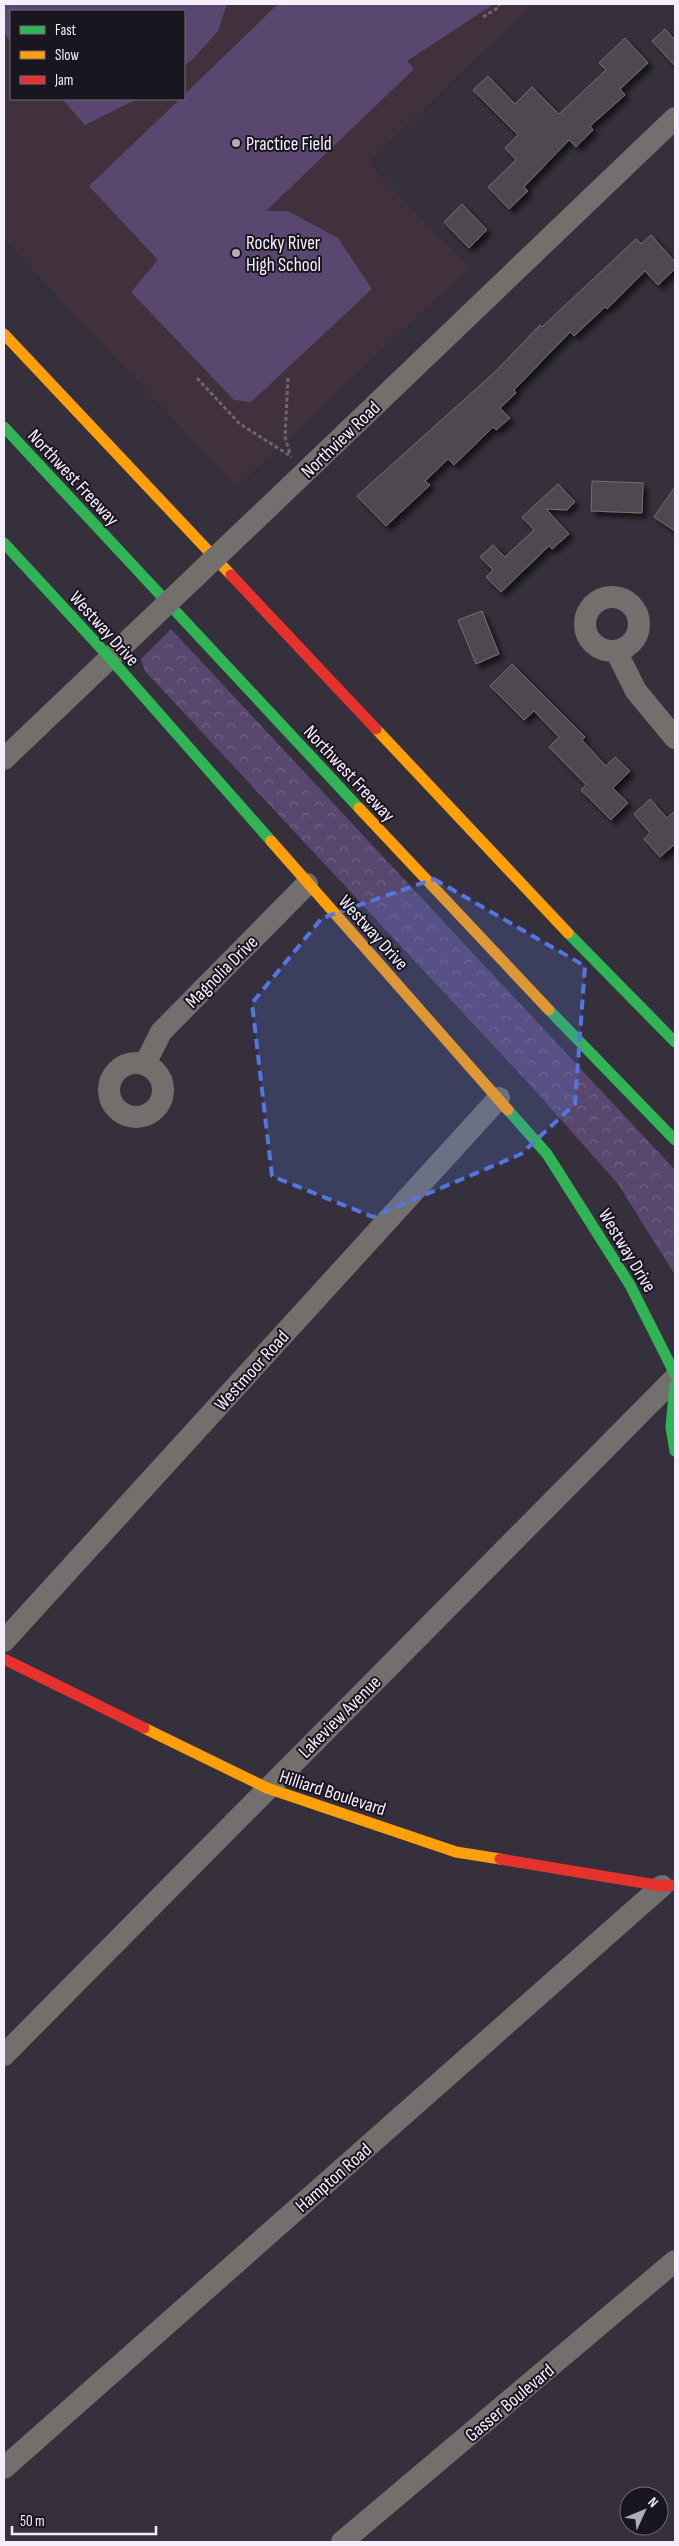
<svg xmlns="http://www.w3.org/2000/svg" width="679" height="2546" viewBox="0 0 679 2546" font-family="'Sofia Sans Condensed',sans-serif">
	<defs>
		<pattern id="forest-crowns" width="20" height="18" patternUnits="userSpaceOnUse" patternTransform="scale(1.25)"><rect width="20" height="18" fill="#5a4770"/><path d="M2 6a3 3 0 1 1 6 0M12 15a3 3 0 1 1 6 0" fill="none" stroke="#726285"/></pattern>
		<filter id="shadow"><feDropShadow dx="4.5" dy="4.5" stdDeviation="2.5" flood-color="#0009"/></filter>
	</defs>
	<rect width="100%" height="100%" fill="#35303b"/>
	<path fill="#41313c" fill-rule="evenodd" d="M4,4H532L368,163L469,267L237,487L4,239ZM11,11H184V99H11Z"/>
	<path fill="url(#forest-crowns)" d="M171,629L675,1170V1275L618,1184L531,1086L145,671L141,659Z"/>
	<path fill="#5a4770" d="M4,4H227L218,31L193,59L184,66V11H11V42L4,34Z
		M278,4H494L407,61L414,69L266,211H288L338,238L372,289L251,402L234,400L131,292L158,260L89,186L180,99H184V95Z
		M62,99H137L85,125Z"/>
	<path fill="#4f484f" stroke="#786f76" filter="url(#shadow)" d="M665,29L675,40V66L652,41Z
		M625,38L648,63L620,89L625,95L590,126L593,130L576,147L569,140L524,187L528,191L509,209L488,187L516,160L505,148L518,135L473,90L488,76L515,104L532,87L559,114L606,70L599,63Z
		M462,204L487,230L469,248L444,222Z
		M651,235L675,262V269L658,285L645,271L607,309L605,307L574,336L570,332L514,390L516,393L500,408L510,418L496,430L493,427L454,465L448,459L425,481L430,485L386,526L357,496L496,371L540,325L542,327L636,239L641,244Z
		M592,481L643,483L642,513L591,511Z
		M558,484L575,502L567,510L546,509L569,534L552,549L549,546L501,592L486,577L493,570L480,557L493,545L505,557L534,530L522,517Z
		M675,487V531L654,517Z
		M482,611L499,654L476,664L458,620Z
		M512,664L585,737L582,740L606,766L615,757L630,771L613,788L628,803L611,820L581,790L586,785L549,747L559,737L534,711L524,720L490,686Z
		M650,799L667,818L675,811V844L660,857L644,839L650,833L634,814Z"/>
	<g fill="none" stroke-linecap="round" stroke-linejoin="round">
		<path stroke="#6b676b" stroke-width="3" stroke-dasharray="4 2.5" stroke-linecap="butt" d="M483,17L499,7V4
			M197,378L240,424L292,457
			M288,378L285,437L290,454"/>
		<path stroke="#726f6d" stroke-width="22" d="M256,519L675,118
			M585 624a27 27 0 1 1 54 0a27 27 0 1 1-54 0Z
			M616,651L636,691L675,738
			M4,759L133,636
			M109 1090a27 27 0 1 1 54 0a27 27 0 1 1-54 0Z
			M145,1064L161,1032L307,884
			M4,1641L499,1098
			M4,2055L675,1378
			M4,2468L662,1886
			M342,2542L675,2261"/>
		<path stroke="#30b455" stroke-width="11" d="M4,427L359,808
			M4,543L110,658L271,841
			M568,933L675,1042
			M549,1010L675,1140
			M508,1110L547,1154L630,1285L675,1374
			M675,1385L671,1427L675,1451"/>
		<path stroke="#ff9f0a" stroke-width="11" d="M4,334L231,575
			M376,729L568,933
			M359,808L549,1010
			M271,841L508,1110
			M144,1728L267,1788L456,1852L500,1859"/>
		<path stroke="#e5322d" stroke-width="11" d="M231,575L376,729
			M4,1659L144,1728
			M500,1859L662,1886L675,1885"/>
		<path stroke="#726f6d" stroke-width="22" d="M133,636L256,519"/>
	</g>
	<path fill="#5376e1" fill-opacity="0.2" stroke="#5376e1" stroke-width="4" stroke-dasharray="10 6" stroke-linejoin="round" d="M434,879L585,966L575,1104L521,1154L373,1217L272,1176L252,1003L322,918Z"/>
	<g fill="#b2acb9" stroke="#1a161f" stroke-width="2">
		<circle cx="236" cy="143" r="5"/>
		<circle cx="236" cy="253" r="5"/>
	</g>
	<g text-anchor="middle" stroke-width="4" stroke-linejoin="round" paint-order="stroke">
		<g font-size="19" fill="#f5effd" stroke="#1a161f" text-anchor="start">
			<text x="246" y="150">Practice Field</text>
			<text x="246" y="249">Rocky River<tspan x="246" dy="22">High School</tspan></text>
		</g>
		<g font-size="19" fill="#f5effd" stroke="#1a161f">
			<text transform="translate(340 439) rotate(-44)" y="7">Northview Road</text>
			<text transform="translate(74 477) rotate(47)" y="7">Northwest Freeway</text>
			<text transform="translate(105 628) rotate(48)" y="7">Westway Drive</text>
			<text transform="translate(350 773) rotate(47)" y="7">Northwest Freeway</text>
			<text transform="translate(374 932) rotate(48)" y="7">Westway Drive</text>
			<text transform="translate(221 971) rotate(-45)" y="7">Magnolia Drive</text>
			<text transform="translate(628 1250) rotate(59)" y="7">Westway Drive</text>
			<text transform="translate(251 1370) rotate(-48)" y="7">Westmoor Road</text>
			<text transform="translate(339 1716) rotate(-45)" y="7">Lakeview Avenue</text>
			<text transform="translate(333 1792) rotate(18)" y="7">Hilliard Boulevard</text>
			<text transform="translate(333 2177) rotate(-41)" y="7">Hampton Road</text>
			<text transform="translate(509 2402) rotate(-40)" y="7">Gasser Boulevard</text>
		</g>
	</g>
	<rect width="679" height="2546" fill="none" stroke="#f5effd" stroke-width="10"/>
	<rect x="10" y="10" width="175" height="90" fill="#1a161f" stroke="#726d78"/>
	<rect x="20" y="26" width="25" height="8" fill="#30b455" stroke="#726d78"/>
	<text x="55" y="35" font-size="15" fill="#f5effd">Fast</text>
	<rect x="20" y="51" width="25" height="8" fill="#ff9f0a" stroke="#726d78"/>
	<text x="55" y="60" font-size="15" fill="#f5effd">Slow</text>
	<rect x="20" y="76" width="25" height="8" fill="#e5322d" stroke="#726d78"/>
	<text x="55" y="85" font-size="15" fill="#f5effd">Jam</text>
	<g transform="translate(644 2511) rotate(46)"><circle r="24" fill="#1a161f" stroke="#726d78"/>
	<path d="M0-4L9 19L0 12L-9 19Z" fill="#b2acb9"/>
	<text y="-8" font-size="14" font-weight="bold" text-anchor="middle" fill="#f5effd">N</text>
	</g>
	<path d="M12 2526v8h144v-8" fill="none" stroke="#f5effd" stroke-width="2.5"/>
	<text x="20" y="2526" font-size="15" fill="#f5effd" stroke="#1a161f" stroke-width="4" paint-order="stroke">50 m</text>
</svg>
